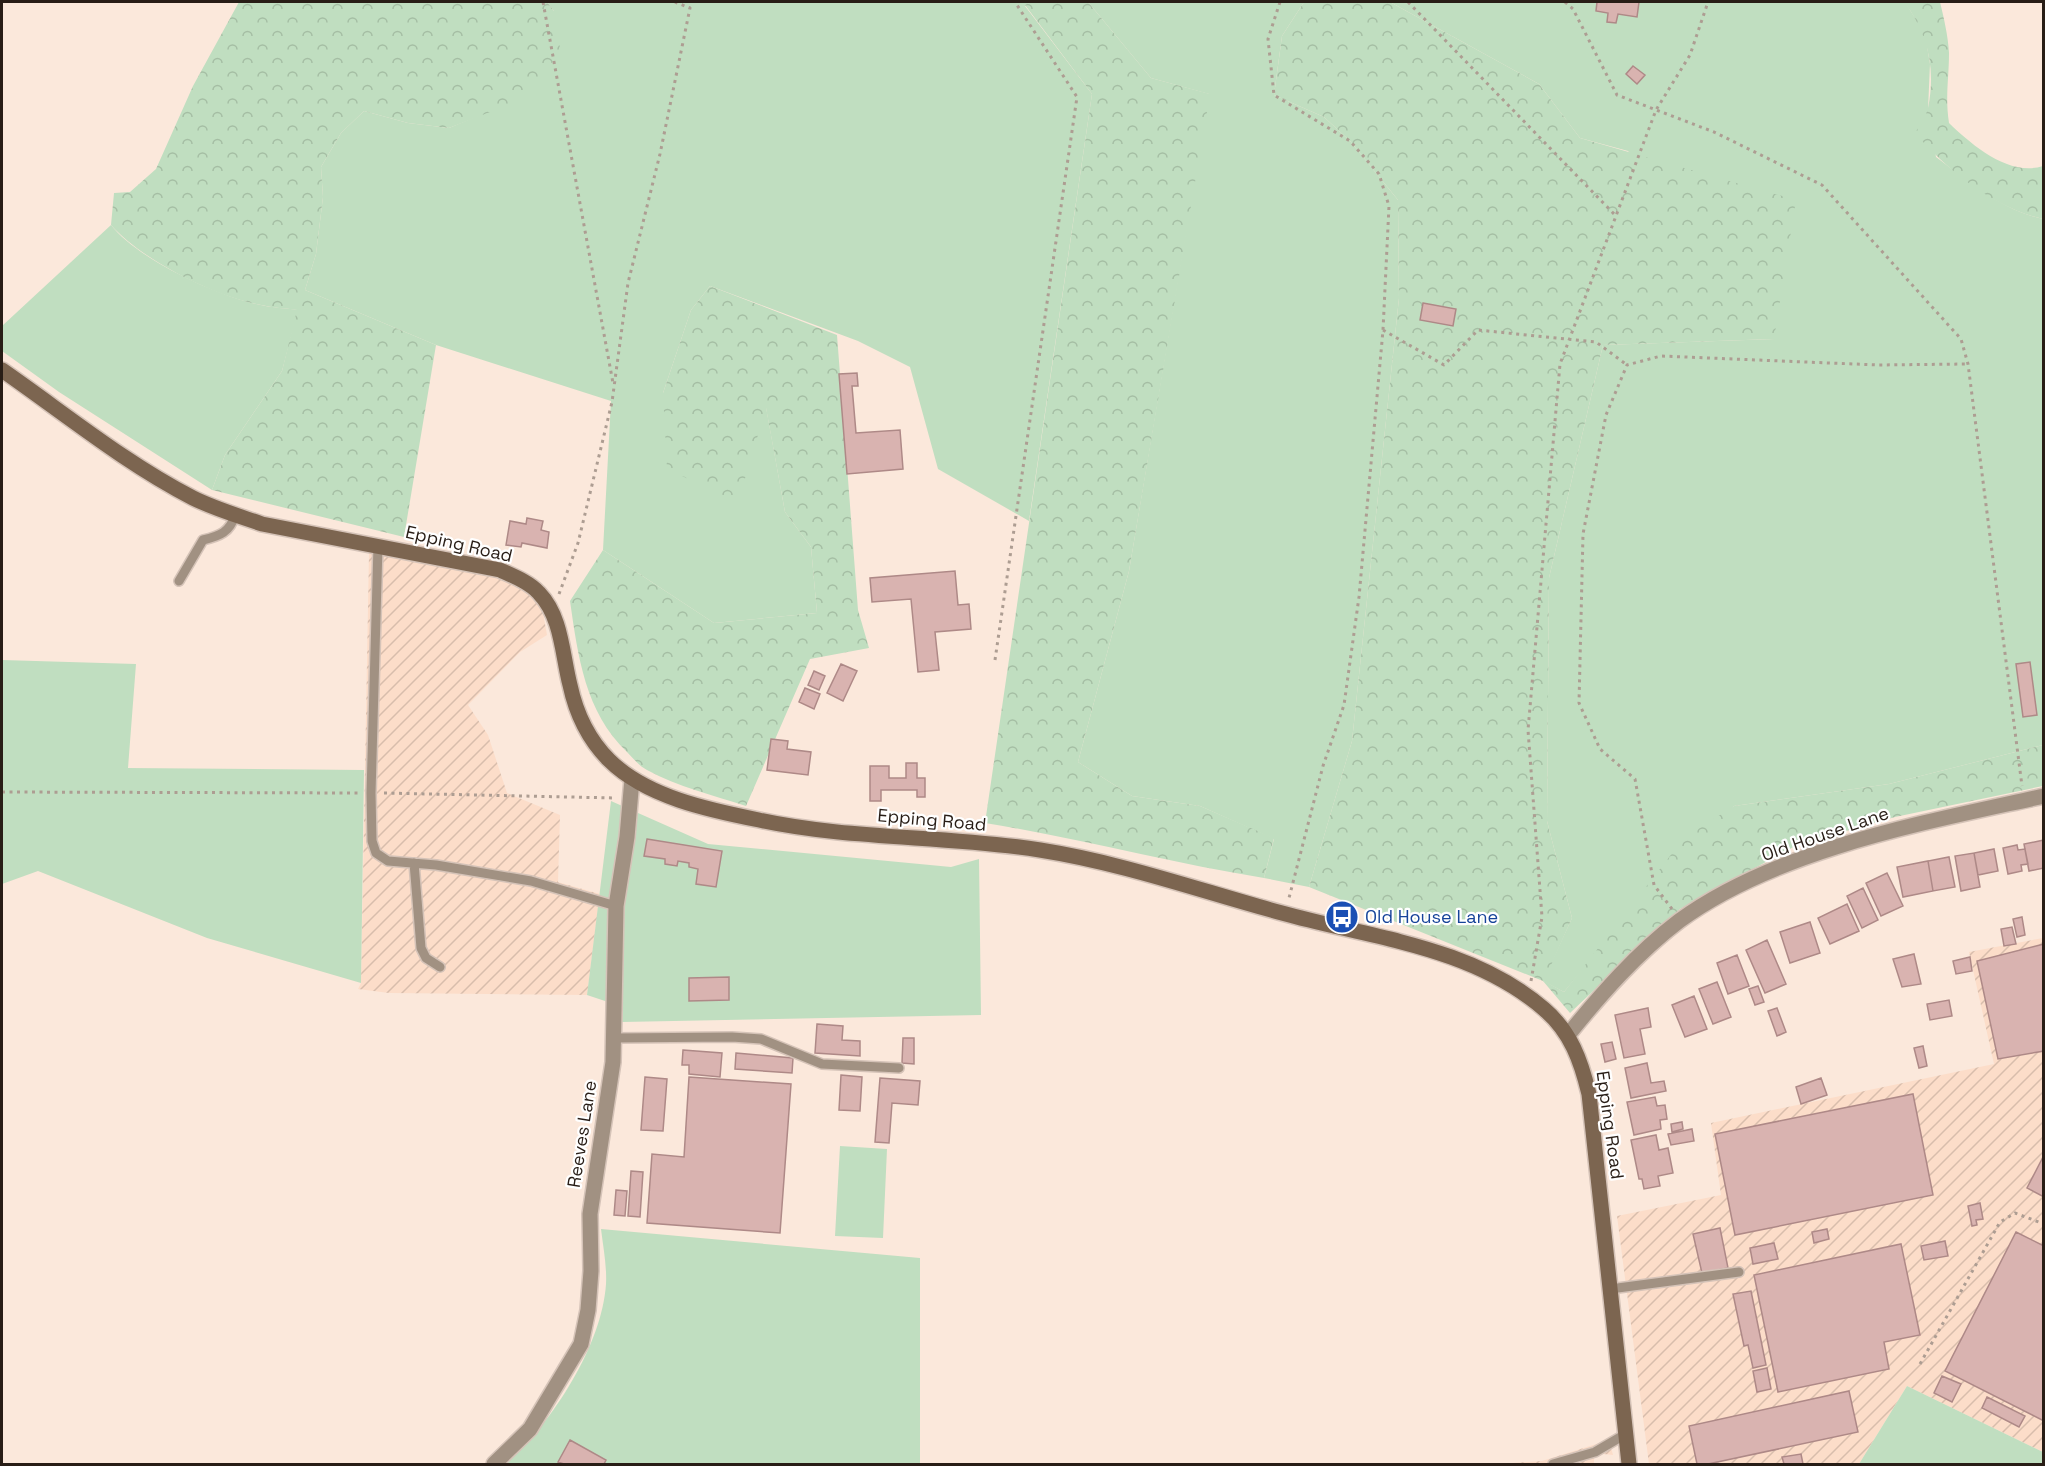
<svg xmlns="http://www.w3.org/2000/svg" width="2045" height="1466" viewBox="0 0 2045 1466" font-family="'Space Grotesk',sans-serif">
	<defs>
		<pattern id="industrial-furrows" width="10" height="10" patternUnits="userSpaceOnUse" patternTransform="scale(1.5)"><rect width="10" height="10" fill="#fcddc9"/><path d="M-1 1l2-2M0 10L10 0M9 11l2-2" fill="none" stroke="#d8bdac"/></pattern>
		<pattern id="forest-crowns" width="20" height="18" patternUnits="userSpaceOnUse" patternTransform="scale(1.5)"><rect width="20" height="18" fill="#c0dec0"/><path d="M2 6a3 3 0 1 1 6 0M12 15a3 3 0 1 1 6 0" fill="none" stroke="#a5bea4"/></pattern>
	</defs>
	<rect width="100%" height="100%" fill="#fbe8db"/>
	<path fill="url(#industrial-furrows)" d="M369,553L500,578L527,589L542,607L547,635L520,652L468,705L488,735L507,793L560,815L558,882L600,894L587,995L389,993L358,989L361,983Z
		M2043,938V1452L1907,1386L1859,1464H1649L1617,1216L1721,1195L1711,1123L1994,1064L1969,952Z
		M1609,1440L1613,1455L1594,1453V1464H1498L1542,1461Z"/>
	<path fill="#c0dec0" d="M547,2H1031L1025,6L1092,94L1029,521L938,469L910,367L858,341L710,286L691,310L663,393L766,407L785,512L811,547L817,613L714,623L603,550L611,401L436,345L305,290L316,254L323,197L321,167L341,133L364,111L408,123L449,128L480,115L554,11Z
		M1088,2H1304L1282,36L1274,95L1324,117L1350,141L1398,200L1399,298L1352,741L1309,887L1264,878L1274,839L1200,806L1132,796L1078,762L1129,571L1209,94L1151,78Z
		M1390,2H1905L1925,34L1930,64L1928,110L1936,157C1969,182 2002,210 2043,219V745L1889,784L1734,806L1617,928L1564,992L1543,981L1572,918L1547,821L1549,578L1603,345L1774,339L1628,151L1580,138L1539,84Z
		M111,225C137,259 219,297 261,305C273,308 285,308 298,310L282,371L225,455L212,490L59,392L2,351V326Z
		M2,660L136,664L128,768L364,770L361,983L207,938L38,871L2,884Z
		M611,801L708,844L951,867L979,859L981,1015L622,1022L623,1007L587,995Z
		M840,1146L887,1149L883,1238L835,1236Z
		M601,1229L920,1258V1464H506C551,1424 602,1346 606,1284C607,1266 603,1246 601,1229Z
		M1907,1386L2043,1452V1464H1859Z"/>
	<path fill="url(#forest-crowns)" d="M239,2H547L554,11L560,48L544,77L521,100L449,128L408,123L364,111L341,133L321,167L323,197L316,254L305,290L436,345L404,537L212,490L225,455L282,371L297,310C285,308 273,308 261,305C215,297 142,260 111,225L114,193L130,192L156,169L193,86Z
		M1031,2H1088L1151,78L1210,94L1129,571L1078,762L1132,796L1200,806L1274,838L1264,878C1170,863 1078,838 985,823L1092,94L1025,5Z
		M1304,2H1390L1539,84L1580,138L1796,200L1774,339L1603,345L1549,578L1547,821L1572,918L1544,981L1564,992L1684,838L1734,806L1889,784L2043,745V786L1895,817L1797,845L1680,909L1570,1013L1543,981L1309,887L1352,741L1399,298L1398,200L1350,141L1324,117L1274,95L1282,36Z
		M1904,2H1940C1944,19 1948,35 1949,53C1949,78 1945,97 1949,123C1972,145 2009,177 2043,166V219C1994,208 1948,171 1915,133C1919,126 1926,117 1928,108C1936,69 1928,33 1904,2Z
		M710,286L837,335L858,610L869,648L810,659L746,806C713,795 678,787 647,770C639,766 633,758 627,752C585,712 578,656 570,601L603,550L714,623L817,613L811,547L785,512L766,408L738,502L667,469L663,393L691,310Z"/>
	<path fill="#d9b3b0" stroke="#ae8987" stroke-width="1.5" d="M1597,2H1639L1637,17L1618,14L1616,23L1607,22L1608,13L1596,11Z
		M1633,66L1645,75L1637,84L1626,74Z
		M1423,303L1456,309L1453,326L1420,320Z
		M857,373L858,386H852L856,433L900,430L903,469L847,474L839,374Z
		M527,518L543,521L541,530L549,532L547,548L522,543L521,547L506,545L510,521L526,524Z
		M955,571L958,605L969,604L971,629L935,632L939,670L918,672L911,599L872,602L870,578Z
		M2030,662L2037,715L2023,717L2016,664Z
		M841,664L857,671L843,701L827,693Z
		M814,671L825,676L819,690L808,685Z
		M805,688L820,694L814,709L799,702Z
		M771,739L788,741L787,749L811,752L808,775L767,770Z
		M906,763H917V778H925V797H917V790H881V801H870V766H889V778H906Z
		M647,839L722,851L716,887L696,884L698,869L689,867V863L678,861L677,866L665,864V859L644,856Z
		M2044,840V868L2029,871L2024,844Z
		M2017,845L2018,850L2025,849L2028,864L2021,865L2022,871L2008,874L2003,848Z
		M1994,849L1998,871L1978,875L1974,853Z
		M1974,853L1980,887L1961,891L1955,856Z
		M1949,857L1955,887L1933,891L1928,861Z
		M1928,861L1933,891L1903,897L1897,867Z
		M1887,873L1903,906L1881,916L1866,883Z
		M1863,888L1878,920L1862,928L1847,896Z
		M1847,904L1859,931L1830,944L1818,918Z
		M2022,917L2025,935L2017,937L2013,919Z
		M1810,922L1820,953L1790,963L1780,932Z
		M2012,927L2016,944L2004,946L2001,929Z
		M1767,940L1786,984L1765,993L1746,950Z
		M2044,944V1051L1998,1059L1977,961Z
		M1914,954L1921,984L1902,987L1893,959Z
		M1737,955L1749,986L1728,994L1717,963Z
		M1970,957L1972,971L1956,974L1953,961Z
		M729,977V1000L689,1001V978Z
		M1717,982L1731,1017L1713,1024L1699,989Z
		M1758,986L1764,1002L1755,1005L1749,989Z
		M1694,996L1707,1029L1685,1037L1672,1005Z
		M1949,1000L1952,1016L1930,1020L1927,1004Z
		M1648,1008L1651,1027L1640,1029L1645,1054L1624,1058L1615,1015Z
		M1777,1008L1786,1032L1777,1036L1768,1011Z
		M817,1024L843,1026L842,1040L860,1041V1056L815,1053Z
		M903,1038H914V1064L902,1063Z
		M1612,1042L1616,1059L1605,1062L1601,1044Z
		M1923,1046L1927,1066L1919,1068L1914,1048Z
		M683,1050L722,1053L720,1077L689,1074V1065H682Z
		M736,1053L793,1058L792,1073L735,1069Z
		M1647,1063L1651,1083L1664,1081L1666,1091L1631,1098L1625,1068Z
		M841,1075L862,1077L860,1111L839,1110Z
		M645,1077L667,1079L663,1131L641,1130Z
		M689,1077L791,1084L780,1233L647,1223L652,1154L684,1157Z
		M880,1078L920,1081L918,1105L892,1103L889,1143L875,1142Z
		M1821,1078L1827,1095L1801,1104L1796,1087Z
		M1913,1094L1933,1195L1735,1235L1715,1134Z
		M1655,1097L1657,1106L1665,1105L1667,1119L1660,1120L1661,1129L1634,1135L1627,1102Z
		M1682,1122L1683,1129L1672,1132L1671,1124Z
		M1692,1129L1694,1141L1671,1145L1668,1134Z
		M1656,1135L1659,1150L1668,1148L1673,1173L1658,1176L1660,1186L1644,1189L1642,1179H1639L1631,1140Z
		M2044,1155V1197L2027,1188Z
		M631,1171L643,1172L640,1217L628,1216Z
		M616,1190L627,1191L625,1216L614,1215Z
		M1980,1203L1983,1219L1976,1220L1977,1225L1972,1226L1968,1206Z
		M1720,1228L1728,1268L1702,1273L1693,1234Z
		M1827,1229L1829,1239L1814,1243L1812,1232Z
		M2016,1232L2044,1246V1421L1945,1371Z
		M1945,1241L1948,1256L1924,1260L1921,1246Z
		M1774,1243L1778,1259L1753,1264L1750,1248Z
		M1901,1244L1920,1335L1884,1342L1889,1369L1778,1392L1754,1275Z
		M1751,1291L1766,1365L1753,1368L1748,1345L1744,1346L1733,1294Z
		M1767,1368L1771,1389L1757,1392L1753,1371Z
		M1942,1376L1961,1384L1952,1402L1934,1393Z
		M1849,1391L1858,1432L1708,1464H1697L1689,1426Z
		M1987,1397L2025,1416L2019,1427L1982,1408Z
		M570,1440L606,1460L604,1464H564L558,1462Z
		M1801,1454L1803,1464H1784L1782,1457Z"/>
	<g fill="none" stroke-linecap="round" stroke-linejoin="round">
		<defs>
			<path id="service" d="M378,546L371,793L372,841L376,853L388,861L436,865L531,881L616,906
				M179,581L203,540C220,536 230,532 235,515
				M414,863L421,948L426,958L440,967
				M613,1038L732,1037L761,1039L822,1064L899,1068
				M1610,1289L1739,1272
				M1553,1464L1595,1452L1624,1435"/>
			<path id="minor" d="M1568,1035C1601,994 1637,953 1679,921C1777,849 1927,822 2044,796
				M494,1464L530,1429L581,1344L588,1310L591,1271L590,1214L613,1062L616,906L627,837L632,779"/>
			<path id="secondary" d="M2,370C64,413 125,463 193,498C215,509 239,516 262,524L500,570C513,576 529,582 539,593C562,617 562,654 570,685C576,713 588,739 609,760C646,797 709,810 759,820C851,840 947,835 1040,850C1123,863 1201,891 1282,913C1371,938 1471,946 1544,1009C1571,1032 1581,1061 1589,1094L1629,1464"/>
		</defs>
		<use href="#service" stroke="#d5c3b8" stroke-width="12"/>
		<use href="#minor" stroke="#d5c3b8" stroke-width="18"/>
		<use href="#secondary" stroke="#d5c3b8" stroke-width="18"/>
		<path stroke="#ad9d92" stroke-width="3" stroke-dasharray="3 4.5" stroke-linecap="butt" d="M543,2L613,383
			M1280,2L1268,39L1274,95L1350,141L1379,174L1389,206L1383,330L1359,597L1344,705L1323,766L1289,898
			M1408,2L1616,216
			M1565,2L1573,9L1617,95L1714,132L1822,185L1961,339L1968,364L2022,786
			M1383,330L1444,365L1478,330L1596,342L1627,365
			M559,594L578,543L612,402L628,283L660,154L690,8L675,2
			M995,660L1077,97L1015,2
			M2,792L360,793
			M384,793L615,798
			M1672,909L1654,885L1635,779L1600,749L1579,703L1583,534L1606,415L1627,365L1661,356L1878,365L1968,364
			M1531,981L1542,917L1528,730L1560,364L1656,110L1690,55L1708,2
			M1920,1364L2000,1222L2015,1213L2044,1224"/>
		<use href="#service" stroke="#a19182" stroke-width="9"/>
		<use href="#minor" stroke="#a19182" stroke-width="15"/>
		<use href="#secondary" stroke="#7c6550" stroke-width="15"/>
	</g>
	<defs>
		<symbol id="bus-disc" viewBox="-11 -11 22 22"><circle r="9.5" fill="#1a4fb4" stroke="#fff"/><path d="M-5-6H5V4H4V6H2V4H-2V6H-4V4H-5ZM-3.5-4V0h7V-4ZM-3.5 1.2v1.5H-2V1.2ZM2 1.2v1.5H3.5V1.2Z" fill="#fff"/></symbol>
	</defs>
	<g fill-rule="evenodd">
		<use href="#bus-disc" x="1323" y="898" width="38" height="38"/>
	</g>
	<g text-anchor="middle" stroke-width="4.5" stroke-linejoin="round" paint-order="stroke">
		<g font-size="18" fill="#281d16" stroke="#fff">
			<text transform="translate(459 544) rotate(13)" y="6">Epping Road</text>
			<text transform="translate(932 820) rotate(5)" y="6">Epping Road</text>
			<text transform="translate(1825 834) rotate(-19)" y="6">Old House Lane</text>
			<text transform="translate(1610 1125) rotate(82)" y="6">Epping Road</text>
			<text transform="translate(582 1134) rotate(-81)" y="6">Reeves Lane</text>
		</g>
		<g font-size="18" fill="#164399" stroke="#fff" text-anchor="start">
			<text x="1365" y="923">Old House Lane</text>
		</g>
	</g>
	<rect width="2045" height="1466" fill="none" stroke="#281d16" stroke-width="6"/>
</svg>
